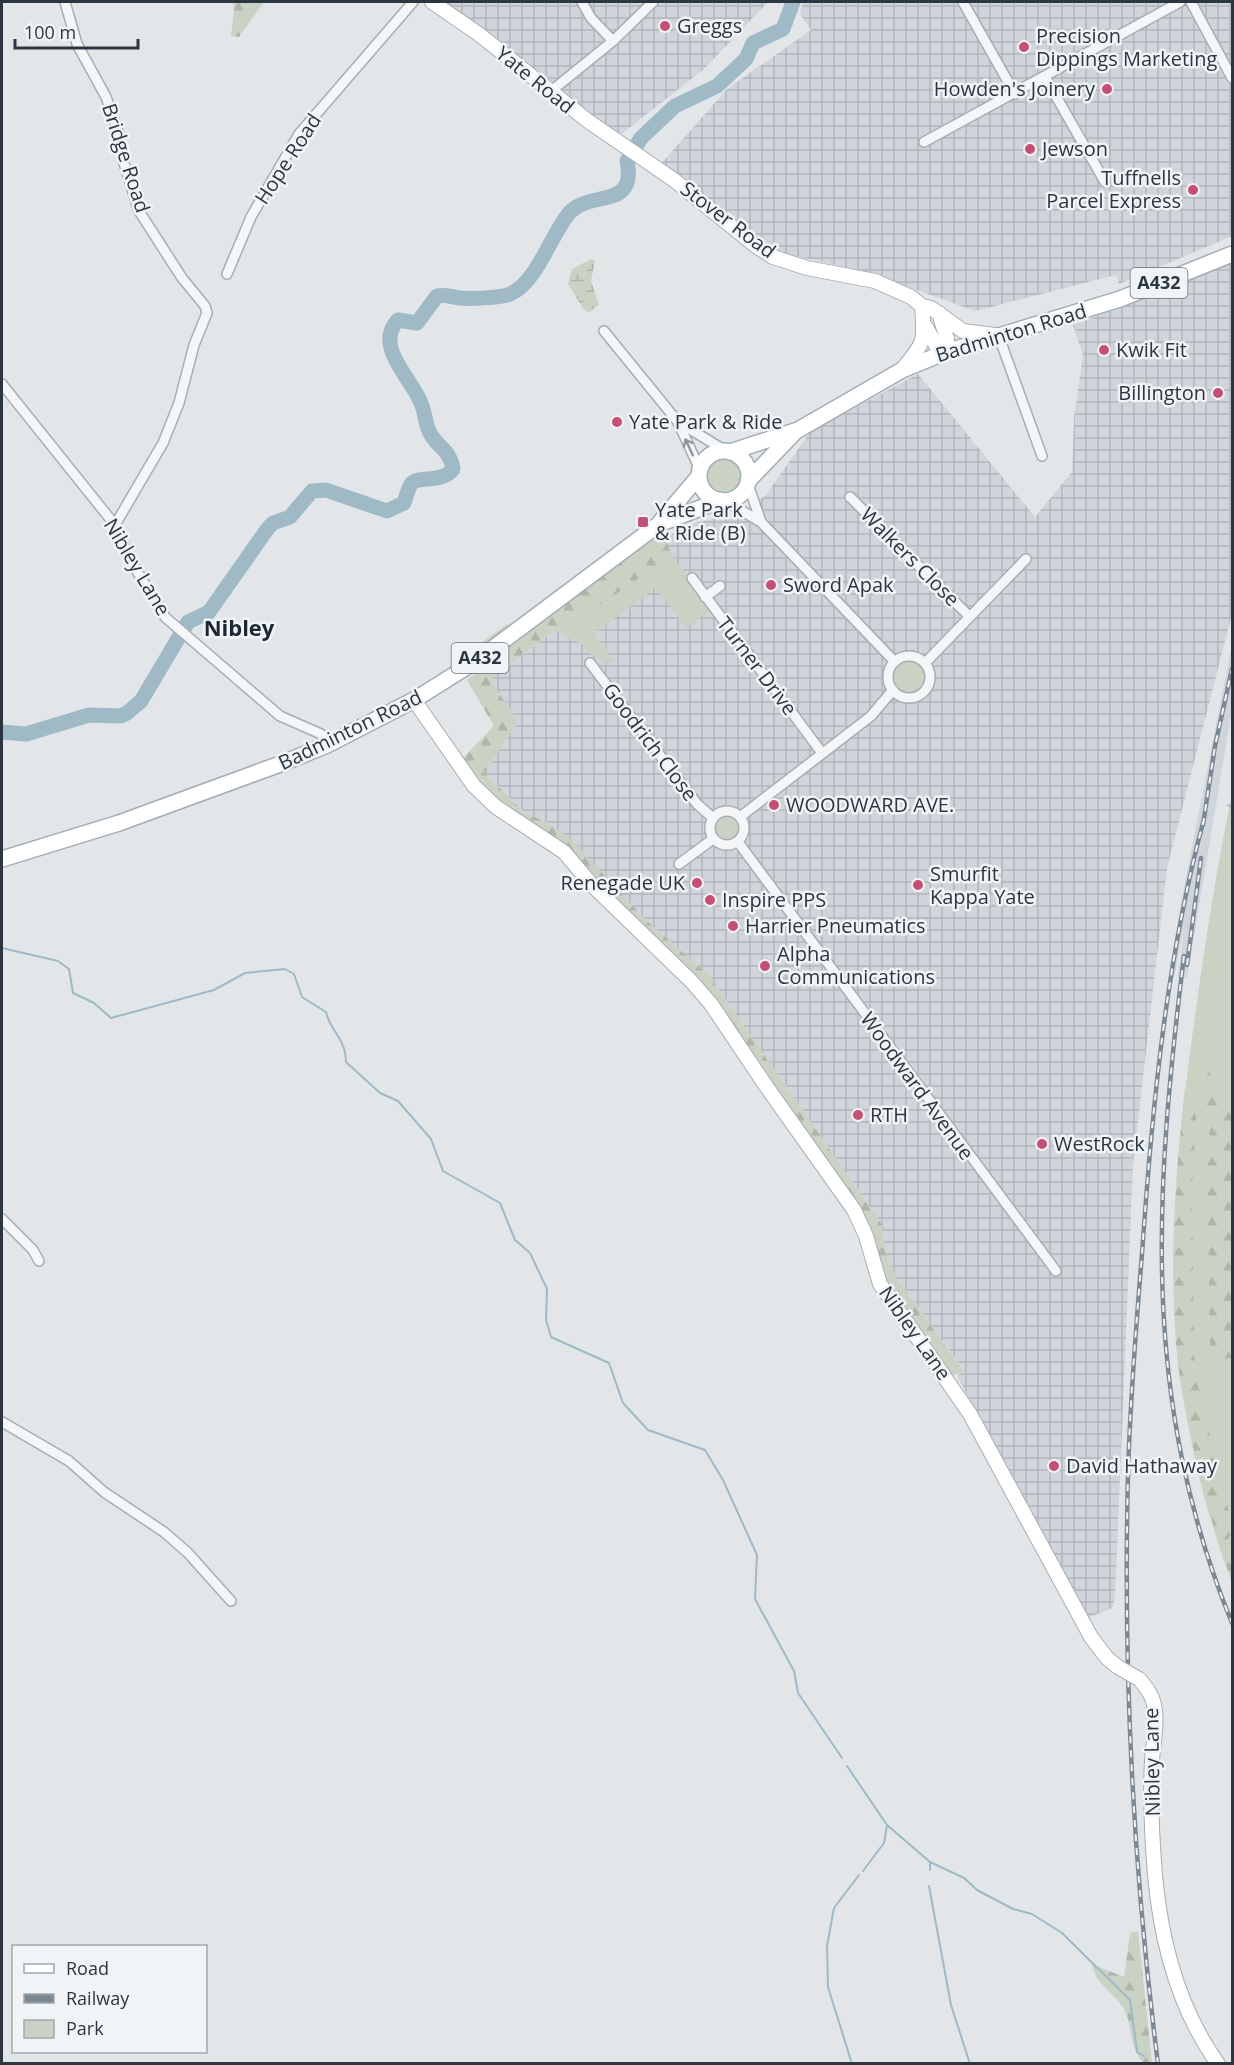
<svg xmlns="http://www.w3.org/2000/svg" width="1234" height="2065" viewBox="0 0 1234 2065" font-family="'Open Sans',sans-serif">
	<defs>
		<pattern id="industrial-grid" width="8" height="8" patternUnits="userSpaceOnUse" patternTransform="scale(1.5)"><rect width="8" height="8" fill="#d0d5db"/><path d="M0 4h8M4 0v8" fill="none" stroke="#b3b7bd"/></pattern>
		<pattern id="forest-firs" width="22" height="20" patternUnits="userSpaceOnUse" patternTransform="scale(1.5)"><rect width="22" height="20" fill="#cad2c4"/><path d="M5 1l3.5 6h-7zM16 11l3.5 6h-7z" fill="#aeb5a9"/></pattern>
		<pattern id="wetland-marsh" width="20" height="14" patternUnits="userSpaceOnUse" patternTransform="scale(1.5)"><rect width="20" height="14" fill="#cad2c4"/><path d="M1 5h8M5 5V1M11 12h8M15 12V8" fill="none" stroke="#aeb5a9"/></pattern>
	</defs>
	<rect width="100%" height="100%" fill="#e2e6e9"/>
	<path fill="#d0d5db" d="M1232,644V710L1187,978L1178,977L1184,927L1174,977L1169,976L1182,898Z"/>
	<path fill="url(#industrial-grid)" d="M443,2H768L704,69L620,135L570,99L500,41Z
		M803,2H1232V236L1119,284L1116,275L975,311L867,272L778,252L661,164L727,89L811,30L800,14Z
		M1232,263V614L1167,868L1133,1165L1115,1598L1112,1608L1088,1618L957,1376L964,1370L896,1277L887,1257L881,1223L708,974L647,921L552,825L524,812L484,773L518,721L490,680L668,543L665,538L690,524L721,517L735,519L766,495L810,432L918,374L1035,517L1072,472L1074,418L1083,355L1073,325Z"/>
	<path fill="#cad2c4" d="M705 476a19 19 0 1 1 38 0a19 19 0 1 1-38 0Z
		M672,556L714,608L686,628L656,588L594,633L614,661L607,663L589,653L581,644L555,630L573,616L577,620Z
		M507,624L510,627L485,648L475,651L477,646Z
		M893 678a17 17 0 1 1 34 0a17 17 0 1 1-34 0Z
		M1232,794V1582C1158,1389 1167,1210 1196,1009C1206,937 1217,866 1232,794Z
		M714 829a13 13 0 1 1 26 0a13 13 0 1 1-26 0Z"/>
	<path fill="url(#forest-firs)" d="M233,2H264L239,37L231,36L234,9Z
		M665,538L672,556L577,620L573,616L490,680L518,721L484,773L524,812L552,825L572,840L647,921L708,974L881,1223L887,1257L896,1277L964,1371L952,1376L884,1279L861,1208L696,977L470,778L460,761L494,726L467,680L617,561L650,541Z
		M1200,1063C1213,1074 1218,1088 1232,1102V1358L1215,1359L1210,1348L1207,1153L1211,1119L1198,1074Z
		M1185,1087L1196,1117L1192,1187L1194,1355L1201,1400L1232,1524V1533L1228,1539L1218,1541C1202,1483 1185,1424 1178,1364C1168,1272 1175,1178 1185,1087Z
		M1232,1548V1582L1221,1551Z
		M1138,1931L1152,2063H1144C1127,2046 1134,2023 1122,2006C1111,1991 1095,1983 1092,1964L1124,1977L1130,1933Z"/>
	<path fill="url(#wetland-marsh)" d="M591,259L595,261L591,281L599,305L589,312L584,310L568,284L572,269Z"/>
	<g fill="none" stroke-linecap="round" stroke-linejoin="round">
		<path stroke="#a0b9c6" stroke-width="2" d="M1228,805L1232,808
			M2,948L58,961L69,969L73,993L94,1003L111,1018L214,990L245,973L285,969L294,974L302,997L326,1012C331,1033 345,1036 346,1062L380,1093L398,1101L431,1139L443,1171L500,1203L515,1240L530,1253L547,1289L546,1320L551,1337L609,1363L623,1403L648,1430L705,1450L723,1480L757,1555L755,1599L794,1671L798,1693L842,1758
			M847,1766L887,1825L884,1843L863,1871
			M887,1825L930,1862V1870
			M930,1862L964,1878L977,1890L1013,1909L1032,1914L1062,1933L1130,2000L1137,2052L1144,2056
			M929,1886L951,2005L970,2064
			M852,2064L828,1987L827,1946L834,1908L859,1875"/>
		<path stroke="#a0b9c6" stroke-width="15" d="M2,732L26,734L89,715L121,716L127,713L141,701L188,622L209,612L268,528L273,523L290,517L312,491L326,490L387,511L404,503C406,497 408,489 411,484C418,475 442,484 453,469C450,449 436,447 429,431C425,422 425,412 421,403C412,379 373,346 398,320L417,323L437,296C446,294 451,297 460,298C469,299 502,298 510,294C537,283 552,232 570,212C591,190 637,210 627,161L641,138L675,106L717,86L746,59L753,43L783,29L793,2"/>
		<defs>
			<path id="street" d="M65,2L77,44L106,97L119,134L123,160L139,211L182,278L205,306L207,313L194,345L179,403L163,443L115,525
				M582,2L591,18L613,41
				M963,2L1015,94
				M1191,2L1232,78
				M1045,77L1105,182
				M550,92L613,41L653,2
				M924,142L1180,2
				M227,274L251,217L299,134L413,2
				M604,331L678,422L700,470
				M998,334L1042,456
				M2,384L115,525L132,563L165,617L280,716L321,734L327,745
				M678,422L726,451
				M748,484L761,522
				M850,497L970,617
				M725,501L761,522L895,662
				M692,578L822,753
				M705,597L720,586
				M888 677a21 21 0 1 1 42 0a21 21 0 1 1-42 0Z
				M590,663L697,804L713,818
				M925,663L1026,559
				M710 828a17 17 0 1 1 34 0a17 17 0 1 1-34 0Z
				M740,817L871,716L893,690
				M738,842L1056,1271
				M679,864L713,839
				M2,1219L33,1250L39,1261
				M2,1422L69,1461L104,1492L164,1532L188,1553L231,1601"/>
			<path id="secondary" d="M432,2L480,35L588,121L674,180L756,246L773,257L807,268L875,281L911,297L922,306L931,308L963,331L995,335
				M926,327L938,349L946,352L947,339L939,313
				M902,370C925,341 925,343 922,306
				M414,700L474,786L496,807L564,852L592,885L692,982L711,1004L766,1086L854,1210L866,1236L880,1284L970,1414L1091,1637L1107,1658L1118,1667
				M1139,1679C1147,1688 1154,1697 1155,1711C1157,1727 1153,1745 1152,1761C1150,1798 1152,1838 1155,1875C1161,1942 1178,2008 1218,2064"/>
			<path id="primary" d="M699 476a25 25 0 1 1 50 0a25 25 0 1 1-50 0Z
				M730,452L798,430L902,370L946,352L1120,299L1232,254
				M748,481L794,433
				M661,521L699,476
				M2,859L119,823L283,763L327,745L414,700L476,661L659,524L721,500"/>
		</defs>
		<use href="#street" stroke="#a7aeb3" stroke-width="12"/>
		<use href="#secondary" stroke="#a7aeb3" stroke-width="16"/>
		<use href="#primary" stroke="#a2acb4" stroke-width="18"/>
		<use href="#street" stroke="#f4f6f8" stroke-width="9"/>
		<use href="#secondary" stroke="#fff" stroke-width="14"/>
		<use href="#primary" stroke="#fff" stroke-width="15"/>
		<defs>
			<path id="rail" d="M1203,825L1215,746L1232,669
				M1184,956C1155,1191 1140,1398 1232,1623
				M1187,965L1201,858
				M1158,2064C1133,1868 1123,1671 1128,1474C1130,1400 1136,1327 1142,1254C1152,1109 1166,960 1204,819"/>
		</defs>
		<use href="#rail" stroke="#7c8892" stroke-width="4.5"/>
		<use href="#rail" stroke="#f1f4f7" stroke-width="2" stroke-dasharray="7" stroke-linecap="butt"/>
		<defs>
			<path id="secondary-bridge" d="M1118,1667L1139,1679"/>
		</defs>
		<use href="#secondary-bridge" stroke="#a7aeb3" stroke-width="16" stroke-linecap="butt"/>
		<use href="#secondary-bridge" stroke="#fff" stroke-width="14"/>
	</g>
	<defs><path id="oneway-shaft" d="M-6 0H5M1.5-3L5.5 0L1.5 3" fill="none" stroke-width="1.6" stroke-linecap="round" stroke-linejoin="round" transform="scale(1.5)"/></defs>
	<use stroke="#90969c" href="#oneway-shaft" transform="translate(689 447) rotate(-115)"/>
	<g fill="#c55075" stroke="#f1f4f7" stroke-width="2">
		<circle cx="665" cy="26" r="6"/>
		<circle cx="1024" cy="47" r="6"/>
		<circle cx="1107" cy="89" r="6"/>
		<circle cx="1030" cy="149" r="6"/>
		<circle cx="1193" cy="190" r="6"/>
		<circle cx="1104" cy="350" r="6"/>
		<circle cx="1218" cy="393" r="6"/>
		<circle cx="617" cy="422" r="6"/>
		<rect x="637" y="516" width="12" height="12" rx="3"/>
		<circle cx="771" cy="585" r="6"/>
		<circle cx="774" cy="805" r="6"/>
		<circle cx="697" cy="883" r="6"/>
		<circle cx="918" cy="885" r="6"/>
		<circle cx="710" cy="900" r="6"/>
		<circle cx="733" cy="926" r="6"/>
		<circle cx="765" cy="966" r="6"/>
		<circle cx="858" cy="1115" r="6"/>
		<circle cx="1042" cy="1144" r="6"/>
		<circle cx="1054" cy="1466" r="6"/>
	</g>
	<g text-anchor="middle" stroke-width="5" stroke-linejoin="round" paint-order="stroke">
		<g fill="#f1f4f7" stroke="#666f77" stroke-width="1.5">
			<rect x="1130.5" y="268" width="57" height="30" rx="4.5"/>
			<rect x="451.5" y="643" width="57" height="30" rx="4.5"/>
		</g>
		<g font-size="18" font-weight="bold" fill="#2b3640">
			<text x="1159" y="289">A432</text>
			<text x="480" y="664">A432</text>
		</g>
		<g font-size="20" fill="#2b3640" stroke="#f1f4f7" text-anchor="start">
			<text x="677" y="33">Greggs</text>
			<text x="1036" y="43">Precision<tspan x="1036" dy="23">Dippings Marketing</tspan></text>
			<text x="1095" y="96" text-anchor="end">Howden's Joinery</text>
			<text x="1042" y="156">Jewson</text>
			<text x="1181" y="185" text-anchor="end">Tuffnells<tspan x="1181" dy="23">Parcel Express</tspan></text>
			<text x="1116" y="357">Kwik Fit</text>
			<text x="1206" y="400" text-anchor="end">Billington</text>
			<text x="629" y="429">Yate Park &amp; Ride</text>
			<text x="655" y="517">Yate Park<tspan x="655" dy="23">&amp; Ride (B)</tspan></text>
			<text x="783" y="592">Sword Apak</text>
			<text x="786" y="812">WOODWARD AVE.</text>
			<text x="930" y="881">Smurfit<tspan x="930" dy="23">Kappa Yate</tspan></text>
			<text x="685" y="890" text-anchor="end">Renegade UK</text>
			<text x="722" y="907">Inspire PPS</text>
			<text x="745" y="933">Harrier Pneumatics</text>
			<text x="777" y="961">Alpha<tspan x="777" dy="23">Communications</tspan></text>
			<text x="870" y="1122">RTH</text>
			<text x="1054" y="1151">WestRock</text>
			<text x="1066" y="1473">David Hathaway</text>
		</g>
		<g font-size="20" fill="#2b3640" stroke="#f1f4f7">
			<text transform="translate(535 80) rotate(39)" y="7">Yate Road</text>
			<text transform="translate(126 158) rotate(72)" y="7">Bridge Road</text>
			<text transform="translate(288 159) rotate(-57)" y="7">Hope Road</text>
			<text transform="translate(728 220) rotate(37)" y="7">Stover Road</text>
			<text transform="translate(1011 333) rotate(-17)" y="7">Badminton Road</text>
			<text transform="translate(910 557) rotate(45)" y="7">Walkers Close</text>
			<text transform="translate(137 567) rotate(59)" y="7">Nibley Lane</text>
			<text transform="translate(757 666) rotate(53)" y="7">Turner Drive</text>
			<text transform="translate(350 730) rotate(-26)" y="7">Badminton Road</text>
			<text transform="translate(650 742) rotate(53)" y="7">Goodrich Close</text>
			<text transform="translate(917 1086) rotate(54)" y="7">Woodward Avenue</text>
			<text transform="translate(915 1333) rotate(55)" y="7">Nibley Lane</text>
			<text transform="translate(1152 1762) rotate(-91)" y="7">Nibley Lane</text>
		</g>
		<g font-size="22" font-weight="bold" fill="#1d2731" stroke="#f1f4f7">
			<text x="239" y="636">Nibley</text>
		</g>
	</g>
	<rect width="1234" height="2065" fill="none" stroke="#2b3640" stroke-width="6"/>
	<rect x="12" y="1945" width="195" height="108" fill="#f1f4f7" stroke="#a2a8ae" stroke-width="1.5"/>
	<rect x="24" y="1964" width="30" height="9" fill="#ffffff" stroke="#a2a8ae" stroke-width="1.5"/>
	<text x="66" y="1975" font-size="18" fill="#2b3640">Road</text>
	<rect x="24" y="1994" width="30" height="9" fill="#7c8892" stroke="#a2a8ae" stroke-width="1.5"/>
	<text x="66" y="2005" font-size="18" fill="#2b3640">Railway</text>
	<rect x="24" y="2020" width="30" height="18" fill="#cad2c4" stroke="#a2a8ae" stroke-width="1.5"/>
	<text x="66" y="2035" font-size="18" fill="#2b3640">Park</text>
	<path d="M15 39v9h123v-9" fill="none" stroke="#2b3640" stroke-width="3"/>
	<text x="24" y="39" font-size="18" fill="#2b3640" stroke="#f1f4f7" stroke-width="4.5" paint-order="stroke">100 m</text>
</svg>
